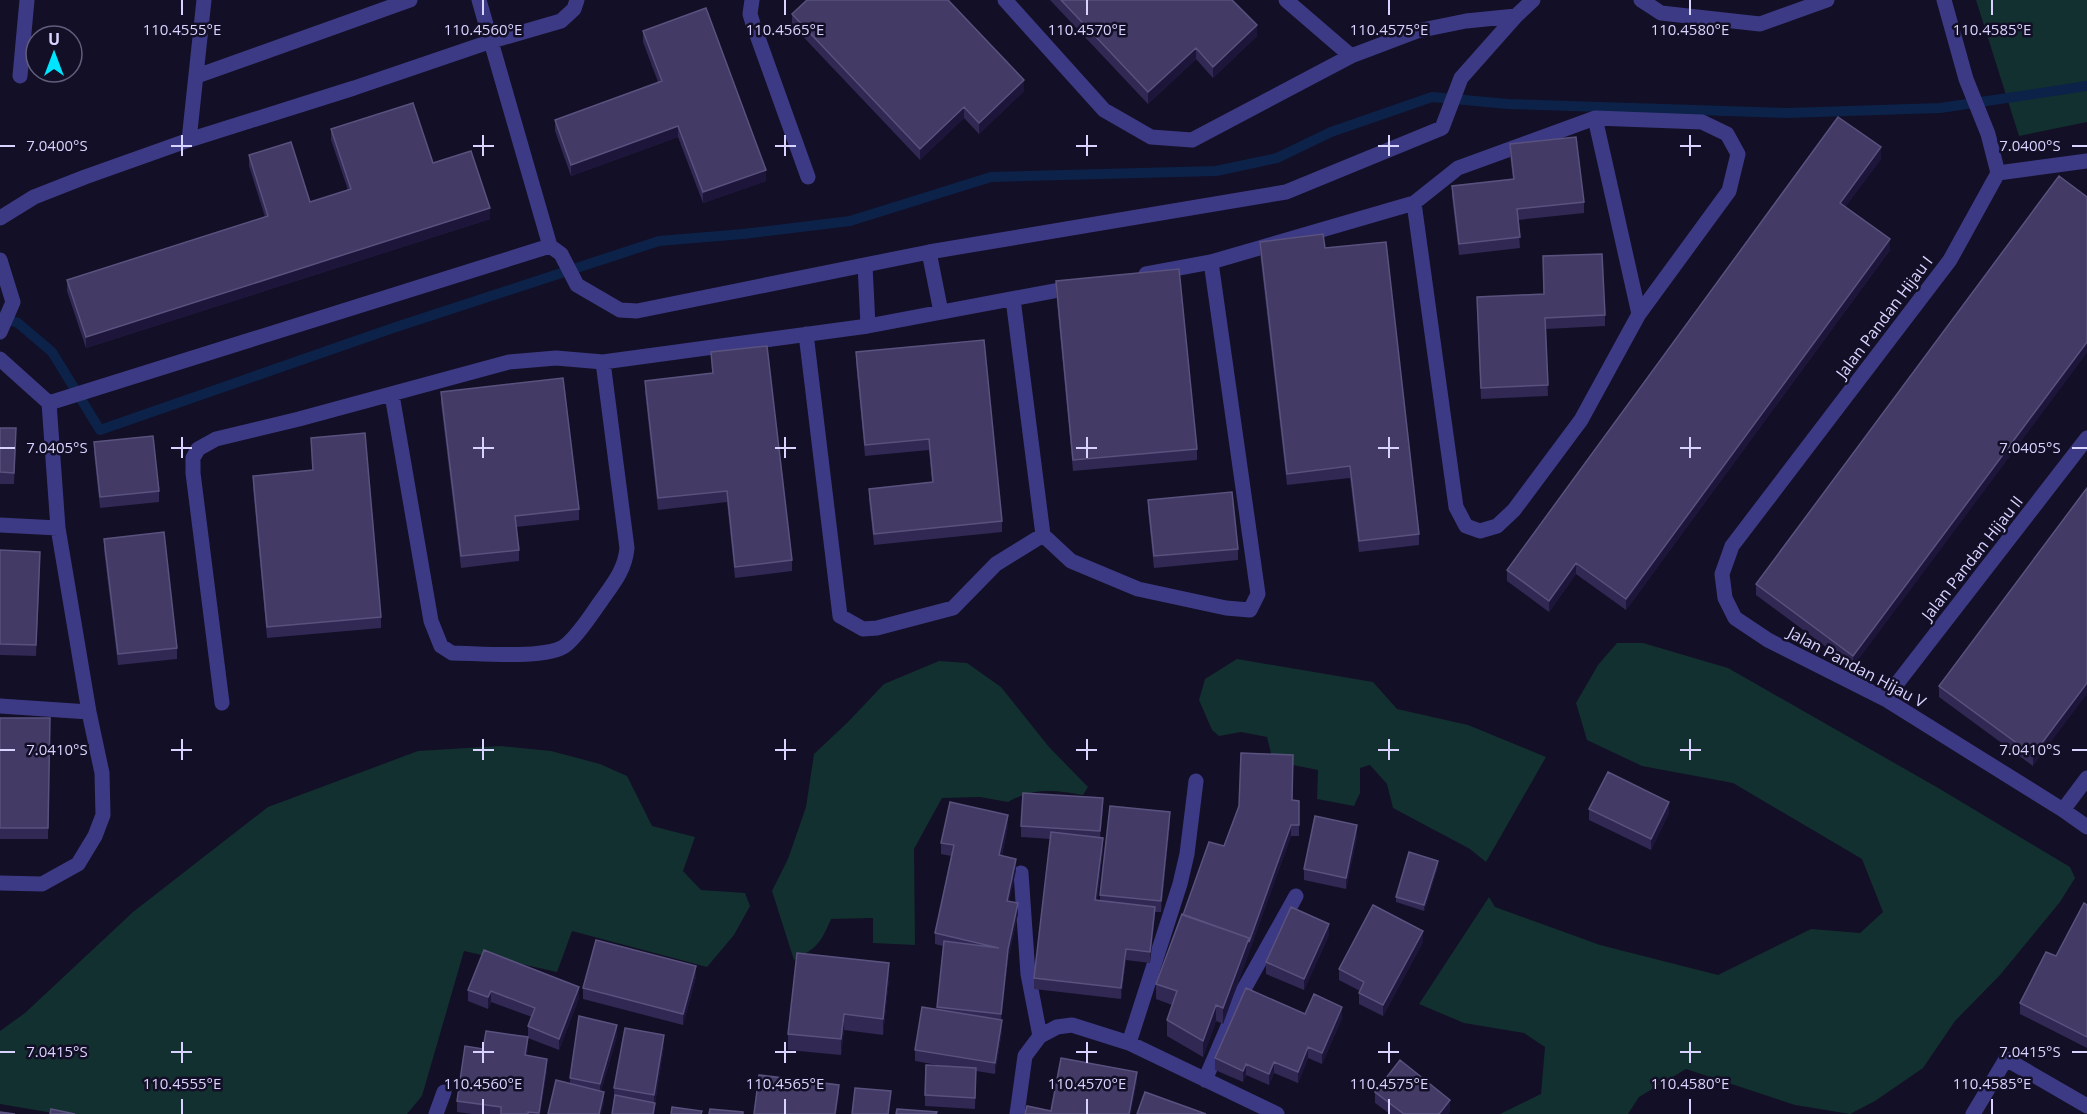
<svg xmlns="http://www.w3.org/2000/svg" width="2087" height="1114" viewBox="0 0 2087 1114" font-family="'Open Sans',sans-serif">
	<rect width="100%" height="100%" fill="#130f26"/>
	<path fill="#12302f" d="M1976,0H2087V122L2019,136Z
		M1617,643H1643L1728,668L1940,789L2070,867L2075,878L2060,902L2000,975L1955,1021L1923,1068L1875,1101L1850,1114L1795,1105L1686,1069L1639,1097L1628,1114H1500L1541,1094L1545,1047L1524,1033L1464,1023L1419,1004L1489,897L1495,907L1600,945L1718,975L1811,929L1860,933L1883,912L1862,859L1733,783L1642,766L1587,740L1576,703L1598,665Z
		M1237,659L1373,682L1397,709L1468,725L1546,757L1486,862L1470,849L1393,808L1387,784L1370,765L1360,768V793L1354,806L1317,799L1318,770L1273,761L1267,737L1241,732L1219,736L1212,730L1199,700L1205,679Z
		M939,661L967,663L1001,687L1049,747L1088,787L1083,795C1056,790 1034,787 1008,802L980,797L942,798L914,849L915,945L873,943V918L831,919C820,944 818,947 794,960L772,891L788,859L806,807L814,754L848,722L884,684Z
		M500,746L551,751L600,764L627,776L652,826L695,837L683,871L701,890L745,893L750,906L734,935L707,967L572,931L557,972L464,951L422,1096L407,1114H59L0,1104V1031L25,1013L133,912L268,807L418,751Z"/>
	<g fill="none" stroke-linecap="round" stroke-linejoin="round">
		<path stroke="#0c2248" stroke-width="10" d="M0,316L18,323L52,352L100,430L393,328L659,241L743,234L850,221L991,177L1216,171L1277,158L1331,132L1432,97L1508,104L1787,113L1940,108L2087,86"/>
		<path stroke="#3d3a85" stroke-width="15" d="M436,1114L444,1092"/>
		<path stroke="#3d3a85" stroke-width="15" d="M479,0L550,246L561,254L577,285L620,310L637,311L929,252L1286,192L1442,128L1461,78L1516,16L1533,0
			M752,0L750,14L753,24L808,177
			M1005,0L1104,110L1151,137L1192,140L1351,56L1417,31L1466,21L1516,16
			M1286,0L1351,56
			M1641,0L1661,13L1760,24L1827,0
			M1944,0L1966,79L1988,134L1998,173
			M20,76L27,0
			M197,76L410,0
			M1595,118L1639,314
			M189,140L204,0
			M2087,161L1998,173L1950,260L1732,546L1722,574L1725,598L1735,618L1768,640L1885,699L2063,810L2087,827
			M0,218L34,197L85,177L189,140L354,88L492,41L561,21L574,9L577,0
			M929,252L941,312
			M0,260L13,302L0,332
			M865,265L868,326
			M1146,274L1211,262L1414,203L1458,168L1595,118L1702,122L1727,134L1738,154L1729,191L1639,314L1581,420L1514,510L1497,526L1480,531L1466,526L1456,507L1414,203
			M806,334L840,616L863,629L877,628L953,608L996,564L1043,535L1013,299
			M0,359L49,403L58,528L89,712L102,773L103,815L95,836L78,864L42,884L0,883
			M392,395L431,621L441,646L452,653C477,653 548,660 566,645C580,633 590,616 601,601C613,584 625,570 627,548L603,362
			M49,403L550,246
			M0,525L58,528
			M1043,535L1071,561L1138,589L1226,608L1250,610L1258,594L1211,262
			M1885,699L2087,438
			M222,703L193,473V458L198,449L216,439L299,419L509,362L556,358L603,362L868,326L1075,287
			M0,706L89,712
			M2063,810L2087,778
			M1021,873L1028,974L1040,1036
			M1129,1043L1180,884L1187,854L1196,781
			M1205,1080L1244,989L1296,896
			M1017,1114L1025,1056L1040,1036L1057,1027L1072,1025L1129,1043L1277,1114
			M1973,1114L2006,1059L2087,1106"/>
	</g>
	<path fill="#312854" d="M1050,0H1232L1257,36L1213,78L1196,59L1148,104Z
		M792,14L1024,91L979,134L964,118L920,160L792,25Z
		M643,31L766,181L703,203L678,137L571,176L555,131V120L658,82L643,42Z
		M331,129L433,163L490,219L86,348L67,291V280L265,217L249,166V155L310,202L348,190L331,140Z
		M1510,144L1584,202V213L1518,220L1520,248L1459,255L1452,197V186L1513,180L1510,155Z
		M1881,159L1845,207L1890,250L1626,610L1576,574L1549,612L1507,581V570Z
		M2087,197L1853,667L1756,595V584Z
		M1260,242L1419,534V545L1359,552L1350,478L1287,485L1260,253Z
		M1543,256L1605,315V326L1546,329L1548,396L1481,399L1477,308L1544,294Z
		M1056,281L1197,449V460L1073,471L1056,292Z
		M711,352L792,560V571L735,578L727,502L658,510L645,392V381L712,373Z
		M856,352L1002,521V532L874,545L869,500V489L932,482L929,450L865,456L856,363Z
		M441,392L579,509V520L516,527L519,550V561L461,568L441,403Z
		M0,428L16,439L14,484H0Z
		M311,438L381,617V628L267,638L253,487V476L312,470Z
		M94,442L159,491V502L100,508L94,453Z
		M2087,488L2033,766L1939,697V686Z
		M1148,500L1238,549V560L1154,568L1148,511Z
		M104,539L177,648V659L118,665L104,550Z
		M0,550L40,563L36,656L0,655Z
		M0,718H50L48,839H0Z
		M1293,766L1292,800L1299,801V836H1291L1223,1024L1216,1021L1203,1057L1167,1036V1020L1172,1005L1156,999V984L1183,915L1224,846Z
		M1103,809L1100,838L1103,849L1097,900H1100V895L1170,823L1161,912H1155L1150,963L1126,960L1121,999L1034,989V978L1050,839L1021,837V826Z
		M1589,809L1669,813L1651,850L1589,820Z
		M1008,826L1002,855L1016,870L1009,902L1018,914L1008,960L1001,1020L1002,1031L995,1074L976,1071L975,1109L925,1106V1095L943,1066L915,1061V1050L937,1010L943,946L935,944V933L951,856L941,854V843Z
		M1357,836L1346,889L1304,880V869Z
		M1438,867L1424,911L1396,902V897Z
		M2087,905V1048L2020,1014V1003L2056,956Z
		M1329,935L1304,990L1266,974V962Z
		M1423,942L1383,1016L1359,1004V993L1360,991L1339,980V969Z
		M484,950L579,998L559,1050L528,1038L527,1056L547,1070L540,1114H472L457,1112V1101L483,1049L528,1037V1026L532,1017L491,1002L488,1009L468,1001V990Z
		M696,977L683,1025L583,999V988Z
		M889,979L883,1035L844,1030L841,1055L788,1050V1034Z
		M1305,1014L1342,1018L1322,1064L1308,1058L1298,1083L1274,1073L1269,1085L1246,1075L1243,1082L1215,1070V1058Z
		M617,1036L601,1091L604,1103L601,1114H548L570,1083V1078Z
		M664,1046L655,1103V1114H612L614,1099V1088Z
		M1375,1092L1450,1111L1448,1114H1390L1375,1103Z"/>
	<path fill="#1d163a" d="M1257,25V36L1213,78V67Z
		M1196,48V59L1148,104V92Z
		M1024,80V91L979,134V123Z
		M964,107V118L920,160V149Z
		M678,126V137L571,176V165Z
		M1881,147V159L1840,214V203Z
		M766,170V181L703,203V192Z
		M490,208V219L86,348V337Z
		M1890,239V250L1626,610V599Z
		M2087,342V353L1853,667V656Z
		M1576,563V574L1549,612V601Z
		M2087,683V694L2033,766V755Z
		M1103,798V809L1100,842V831Z
		M1669,802V813L1651,850V839Z
		M1170,812V823L1161,912V901Z
		M1008,815V826L999,866V855Z
		M1291,825V836L1223,1024V1008Z
		M1357,825V836L1346,889V878Z
		M1103,838V849L1095,911V900Z
		M1016,859V870L1007,912V901Z
		M1438,861V867L1424,911V905Z
		M1018,903V914L1008,960L1001,1025V1014L1008,949Z
		M1155,907V918L1150,963V952Z
		M1329,924V935L1304,990V979Z
		M1423,931V942L1383,1016V1005Z
		M1126,949V960L1121,999V988Z
		M889,963V979L883,1035V1019Z
		M696,966V977L683,1025V1014Z
		M579,987V998L559,1050V1039Z
		M491,991V1002L488,1009V997Z
		M1216,1005V1021L1203,1057V1041Z
		M1342,1007V1018L1322,1064V1053Z
		M844,1014V1030L841,1055V1039Z
		M1002,1020V1031L995,1074V1063Z
		M617,1025V1036L600,1095V1084Z
		M664,1035V1046L655,1103V1114H653L654,1106V1095Z
		M528,1037V1048L525,1067V1055Z
		M1308,1047V1058L1298,1083V1072Z
		M547,1059V1070L540,1114H539Z
		M1274,1062V1073L1269,1085V1074Z
		M1246,1064V1075L1243,1082V1071Z
		M1137,1072V1083L1131,1114H1129Z
		M839,1085V1096L836,1114H835Z
		M891,1091L889,1114H888Z
		M604,1092V1103L601,1114H599Z
		M1450,1100V1111L1448,1114H1439Z"/>
	<path fill="#433a66" stroke="#5a527e" stroke-width="1.5" d="M807,0H948L1024,80L979,123L964,107L920,149L792,14Z
		M1061,0H1232L1257,25L1213,67L1196,48L1148,92Z
		M706,8L766,170L703,192L678,126L571,165L555,120L662,81L643,31Z
		M413,103L433,163L471,151L490,208L86,337L67,280L268,216L249,155L291,142L310,202L351,189L331,129Z
		M1838,117L1881,147L1840,203L1890,239L1626,599L1576,563L1549,601L1507,570Z
		M1576,137L1584,202L1517,209L1520,237L1459,244L1452,186L1514,179L1510,144Z
		M2059,176L2087,197V342L1853,656L1756,584Z
		M1323,234L1325,248L1386,242L1419,534L1359,541L1350,466L1287,474L1260,242Z
		M1602,254L1605,315L1545,318L1548,385L1481,388L1477,297L1544,294L1543,256Z
		M1179,269L1197,449L1073,460L1056,281Z
		M984,340L1002,521L874,534L869,489L933,482L929,439L865,445L856,352Z
		M767,346L792,560L735,567L727,491L658,498L645,381L713,373L711,352Z
		M563,378L579,509L515,516L519,550L461,556L441,392Z
		M0,428H16L14,473L0,472Z
		M365,433L381,617L267,627L253,476L313,470L311,438Z
		M153,436L159,491L100,497L94,442Z
		M2087,488V683L2033,755L1939,686Z
		M1232,492L1238,549L1154,556L1148,500Z
		M164,532L177,648L118,654L104,539Z
		M0,550L40,552L36,645L0,644Z
		M0,718H50L48,828H0Z
		M1241,753L1293,755L1292,800L1299,801V825H1291L1249,942V938L1183,915L1209,842L1224,846L1239,806Z
		M1608,772L1669,802L1651,839L1589,809Z
		M1023,793L1103,798L1100,831L1021,826Z
		M950,802L1008,815L999,855L1016,859L1007,901L1018,903L1008,949L1001,1014L937,1007L944,941L999,948L935,933L954,845L941,843Z
		M1110,806L1170,812L1161,901L1100,895Z
		M1315,816L1357,825L1346,878L1304,869Z
		M1051,832L1103,838L1095,900L1155,907L1150,952L1126,949L1121,988L1034,978Z
		M1409,852L1438,861L1424,905L1396,897Z
		M2084,903L2087,905V1037L2020,1003L2046,952L2056,956Z
		M1373,905L1423,931L1383,1005L1359,993L1364,982L1339,969Z
		M1291,907L1329,924L1304,979L1266,962Z
		M1182,914L1249,938L1223,1008L1216,1005L1203,1041L1167,1020L1177,991L1156,984Z
		M596,940L696,966L683,1014L583,988Z
		M484,950L579,987L559,1039L528,1026L535,1008L491,991L488,997L468,990Z
		M797,953L889,963L883,1019L844,1014L841,1039L788,1034Z
		M1246,988L1305,1014L1314,994L1342,1007L1322,1053L1308,1047L1298,1072L1274,1062L1269,1074L1246,1064L1243,1071L1215,1058Z
		M922,1007L1002,1020L995,1063L915,1050Z
		M579,1016L617,1025L600,1084L570,1078Z
		M625,1028L664,1035L654,1095L614,1088Z
		M486,1031L528,1037L525,1055L547,1059L539,1113L528,1112V1114H501V1107L457,1101L465,1046L483,1049Z
		M1061,1058L1137,1072L1129,1114H1025L1027,1106L1051,1111Z
		M1400,1060L1450,1100L1439,1114H1404L1375,1092Z
		M926,1065L976,1068L975,1098L925,1095Z
		M759,1075L839,1085L835,1114H754Z
		M556,1080L604,1092L599,1114H548Z
		M855,1088L891,1091L888,1114H852Z
		M1145,1092L1206,1114H1137Z
		M615,1095L655,1103L653,1114H612Z
		M672,1107L702,1111L701,1114H671Z
		M51,1109L75,1114H50Z
		M710,1109L743,1112V1114H709Z
		M897,1109L937,1112L936,1114H896Z
		M0,1112L15,1114H0Z"/>
	<path fill="none" stroke="#d9d4ff" stroke-width="2" d="M182,0V15M483,0V15M785,0V15M1087,0V15M1389,0V15M1690,0V15M1992,0V15M182,135V156M483,135V156M785,135V156M1087,135V156M1389,135V156M1690,135V156M0,146H15M171,146H192M473,146H494M775,146H796M1076,146H1097M1378,146H1399M1680,146H1701M2072,146H2087M182,437V458M483,437V458M785,437V458M1087,437V458M1389,437V458M1690,437V458M0,448H15M171,448H192M473,448H494M775,448H796M1076,448H1097M1378,448H1399M1680,448H1701M2072,448H2087M182,739V760M483,739V760M785,739V760M1087,739V760M1389,739V760M1690,739V760M0,750H15M171,750H192M473,750H494M775,750H796M1076,750H1097M1378,750H1399M1680,750H1701M2072,750H2087M182,1042V1063M483,1042V1063M785,1042V1063M1087,1042V1063M1389,1042V1063M1690,1042V1063M0,1052H15M171,1052H192M473,1052H494M775,1052H796M1076,1052H1097M1378,1052H1399M1680,1052H1701M2072,1052H2087M182,1099V1114M483,1099V1114M785,1099V1114M1087,1099V1114M1389,1099V1114M1690,1099V1114M1992,1099V1114"/>
	<g text-anchor="middle" stroke-width="5" stroke-linejoin="round" paint-order="stroke">
		<g font-size="16" fill="#d9d4ff" stroke="#130f26">
			<text transform="translate(1884 317) rotate(-53)" y="6">Jalan Pandan Hijau I</text>
			<text transform="translate(1972 558) rotate(-52)" y="6">Jalan Pandan Hijau II</text>
			<text transform="translate(1857 667) rotate(28)" y="6">Jalan Pandan Hijau V</text>
		</g>
	</g>
	<g font-size="15" text-anchor="middle" fill="#d9d4ff" stroke="#130f26" stroke-width="5" stroke-linejoin="round" paint-order="stroke">
		<text x="182" y="35">110.4555°E</text>
		<text x="483" y="35">110.4560°E</text>
		<text x="785" y="35">110.4565°E</text>
		<text x="1087" y="35">110.4570°E</text>
		<text x="1389" y="35">110.4575°E</text>
		<text x="1690" y="35">110.4580°E</text>
		<text x="1992" y="35">110.4585°E</text>
		<text x="57" y="151">7.0400°S</text>
		<text x="2030" y="151">7.0400°S</text>
		<text x="57" y="453">7.0405°S</text>
		<text x="2030" y="453">7.0405°S</text>
		<text x="57" y="755">7.0410°S</text>
		<text x="2030" y="755">7.0410°S</text>
		<text x="57" y="1057">7.0415°S</text>
		<text x="2030" y="1057">7.0415°S</text>
		<text x="182" y="1089">110.4555°E</text>
		<text x="483" y="1089">110.4560°E</text>
		<text x="785" y="1089">110.4565°E</text>
		<text x="1087" y="1089">110.4570°E</text>
		<text x="1389" y="1089">110.4575°E</text>
		<text x="1690" y="1089">110.4580°E</text>
		<text x="1992" y="1089">110.4585°E</text>
	</g>
	<g transform="translate(54 54)"><circle r="28" fill="#130f26" stroke="#625e7d" stroke-width="1.5"/>
	<path d="M0-4.5L10 22L0 15L-10 22Z" fill="#00e5ff"/>
	<text y="-9" font-size="16" font-weight="bold" text-anchor="middle" fill="#d9d4ff">U</text>
	</g>
</svg>
